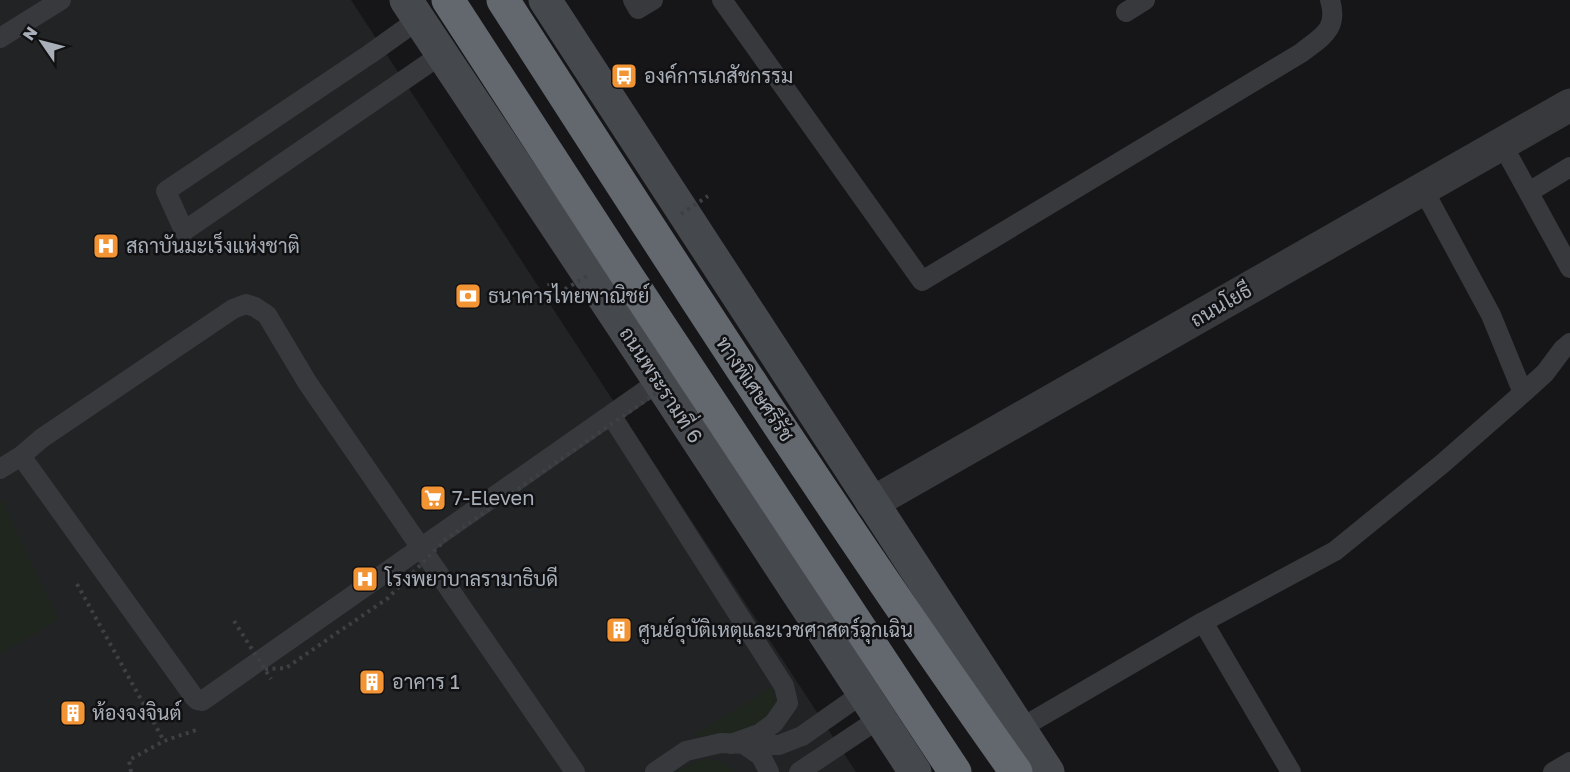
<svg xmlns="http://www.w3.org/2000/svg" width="1570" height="772" viewBox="0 0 1570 772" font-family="'Golos Text',Sarabun,sans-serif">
	<rect width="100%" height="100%" fill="#161618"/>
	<path fill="#222325" d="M0,0H351L856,772H0Z"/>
	<path fill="#1e261e" d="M2,500L58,620L0,654V501Z
		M772,687C773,691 775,697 775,701C772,736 717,734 691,737Z
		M706,758L719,761L732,769L733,772H674Z"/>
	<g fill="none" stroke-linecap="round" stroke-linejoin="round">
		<path stroke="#3d4044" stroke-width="4" stroke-dasharray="3 4.5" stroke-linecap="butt" d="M549,283L552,297
			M77,584L164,741
			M131,772L129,760L164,741L196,730L199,728"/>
		<path stroke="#37393d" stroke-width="20" d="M633,0L638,9L653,0
			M722,0L922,281L1301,53C1321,37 1339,30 1330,0
			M1126,12L1145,0
			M419,19L370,54L166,191L184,231L442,54
			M0,38L61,0
			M1502,144L1570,268
			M1529,192L1570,167
			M1523,393L1545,373L1563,349L1570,343
			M611,415L784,686L788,703L774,723L759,734L731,744
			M21,456L194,697L197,700L202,701L659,381
			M0,469L21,456L42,438L233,309L246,304L255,307L267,315L307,382L575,772
			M1203,622L1291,772
			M1019,729L1203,622L1335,551L1442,464L1523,393L1491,315L1423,189
			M745,745L761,756L769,772
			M655,772L686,751L721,743L779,745L802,736L863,693
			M799,772L880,718
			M1553,772L1570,762"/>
		<path stroke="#37393d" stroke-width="33" d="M872,503L1570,105"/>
		<path stroke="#45484d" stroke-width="33" d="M406,0L659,381L915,772
			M545,0L1048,772"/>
		<path stroke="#3d4044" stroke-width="4" stroke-dasharray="3 4.5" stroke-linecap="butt" d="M681,214L708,196
			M552,297L587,276
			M234,621L271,679
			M265,669L286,668L388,598L446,539L662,389"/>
		<path stroke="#63686e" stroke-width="33" d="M448,0L626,274L955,772
			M503,0C670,260 837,520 1016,772"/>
	</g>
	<defs>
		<symbol id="bus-square" viewBox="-11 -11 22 22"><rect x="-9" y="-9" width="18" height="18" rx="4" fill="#f29434" stroke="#111113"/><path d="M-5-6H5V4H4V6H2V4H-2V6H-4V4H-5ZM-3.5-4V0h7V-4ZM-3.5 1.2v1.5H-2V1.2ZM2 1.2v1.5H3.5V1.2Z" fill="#fff"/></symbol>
		<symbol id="hospital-square" viewBox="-11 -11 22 22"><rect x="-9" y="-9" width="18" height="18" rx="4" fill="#f29434" stroke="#111113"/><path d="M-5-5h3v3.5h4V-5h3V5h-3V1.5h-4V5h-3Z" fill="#fff"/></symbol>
		<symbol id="bank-square" viewBox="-11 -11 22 22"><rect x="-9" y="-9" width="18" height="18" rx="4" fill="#f29434" stroke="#111113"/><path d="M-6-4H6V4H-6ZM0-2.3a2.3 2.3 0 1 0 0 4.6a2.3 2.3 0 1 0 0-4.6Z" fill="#fff"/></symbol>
		<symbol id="supermarket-square" viewBox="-11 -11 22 22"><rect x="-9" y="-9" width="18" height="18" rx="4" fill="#f29434" stroke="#111113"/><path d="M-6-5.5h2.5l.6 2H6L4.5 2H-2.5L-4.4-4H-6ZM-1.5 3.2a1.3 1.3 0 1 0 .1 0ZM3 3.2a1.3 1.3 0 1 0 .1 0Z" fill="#fff"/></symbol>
		<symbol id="building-square" viewBox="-11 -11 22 22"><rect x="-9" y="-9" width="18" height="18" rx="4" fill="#f29434" stroke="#111113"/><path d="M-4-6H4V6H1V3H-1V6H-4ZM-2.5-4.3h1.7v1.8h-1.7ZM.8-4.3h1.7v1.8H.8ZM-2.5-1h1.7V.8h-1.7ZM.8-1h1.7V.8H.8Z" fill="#fff"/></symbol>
	</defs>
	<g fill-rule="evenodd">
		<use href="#bus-square" x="609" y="61" width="30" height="30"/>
		<use href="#hospital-square" x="91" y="231" width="30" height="30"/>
		<use href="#bank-square" x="453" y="281" width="30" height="30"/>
		<use href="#supermarket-square" x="418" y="483" width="30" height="30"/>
		<use href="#hospital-square" x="350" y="564" width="30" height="30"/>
		<use href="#building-square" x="604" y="615" width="30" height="30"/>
		<use href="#building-square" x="357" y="667" width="30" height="30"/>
		<use href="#building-square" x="58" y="698" width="30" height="30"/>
	</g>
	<g text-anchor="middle" stroke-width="5" stroke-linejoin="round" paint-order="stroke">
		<g font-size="20" fill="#a8afb8" stroke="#111113" text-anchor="start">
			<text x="644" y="83">องค์การเภสัชกรรม</text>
			<text x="126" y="253">สถาบันมะเร็งแห่งชาติ</text>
			<text x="488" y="303">ธนาคารไทยพาณิชย์</text>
			<text x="452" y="505">7-Eleven</text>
			<text x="385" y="586">โรงพยาบาลรามาธิบดี</text>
			<text x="638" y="637">ศูนย์อุบัติเหตุและเวชศาสตร์ฉุกเฉิน</text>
			<text x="392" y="689">อาคาร 1</text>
			<text x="92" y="720">ห้องจงจินต์</text>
		</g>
		<g font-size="20" fill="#a8afb8" stroke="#111113">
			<text transform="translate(1221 305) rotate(-30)" y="7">ถนนโยธี</text>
			<text transform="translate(661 385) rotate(57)" y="7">ถนนพระรามที่ 6</text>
			<text transform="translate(755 389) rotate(56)" y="7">ทางพิเศษศรีรัช</text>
		</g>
	</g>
	<g transform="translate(42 42) rotate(305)" stroke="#111113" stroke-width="4.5" paint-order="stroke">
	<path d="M0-4.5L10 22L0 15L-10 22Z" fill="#a8afb8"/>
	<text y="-9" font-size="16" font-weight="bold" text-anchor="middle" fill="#a8afb8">N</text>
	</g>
</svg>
